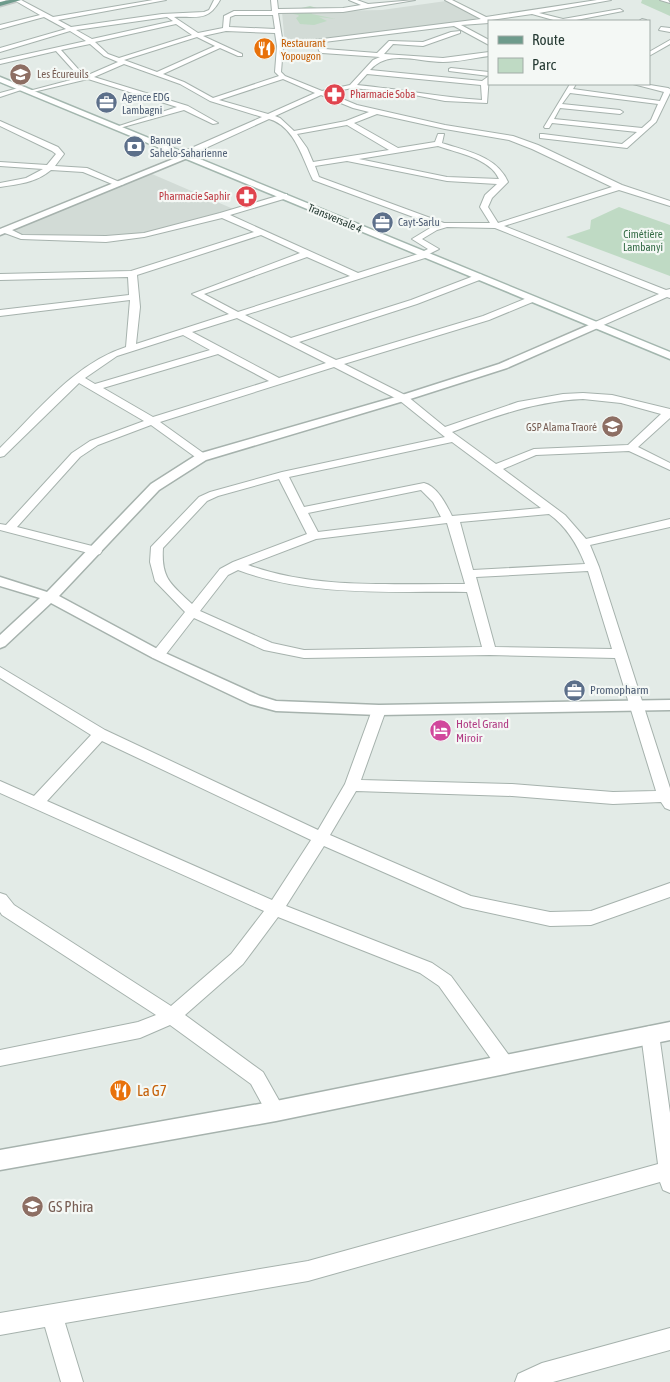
<svg xmlns="http://www.w3.org/2000/svg" width="670" height="1382" viewBox="0 0 670 1382" font-family="'Asap Condensed',sans-serif">
	<rect width="100%" height="100%" fill="#e3ebe7"/>
	<path fill="#d2dbd6" d="M446,1L482,19L285,45L282,12L382,10Z
		M145,171L238,211L143,235L101,238L26,236L3,229Z"/>
	<path fill="#bfdac4" d="M642,0H670V16L641,3Z
		M310,6L317,8L310,10L312,14L336,19L319,17L327,21L314,25L300,24L296,18L299,16L298,15L284,12Z
		M619,207L670,225V276L566,237L590,229L591,220Z"/>
	<g fill="none" stroke-linecap="round" stroke-linejoin="round">
		<defs>
			<path id="minor" d="M0,0H6L0,3Z
				M14,0H21L53,17L153,0H166L58,20L71,27L162,14L204,12L209,10L214,0H220C208,22 197,16 174,17L198,33L223,28L224,16L234,11H272L271,0H277L278,9L343,8L361,5L349,0H357L368,4L415,0L343,12L278,13L283,44L481,19L445,0H452L486,17L597,0H611L539,13L563,19L620,9L623,11L571,21H557L532,14L491,20L489,23L461,25L489,40V45L454,26L324,42L325,49L377,53L389,41L423,42L451,32L460,31V33L423,46L393,44L384,54L443,58L489,52V56C474,58 458,62 443,62C417,62 389,49 370,70L482,81L489,76L487,103L445,101L404,93L352,88L328,93L357,105L445,125L513,136L538,145L622,185L670,201V206L619,190L504,226L666,290L670,289V298L667,297L599,327H593V323L659,294L495,228L447,227L437,230L422,239L439,249L429,254L428,257L245,315L291,338L411,300L479,274L482,275V279L417,304L299,342L336,360L483,316L532,296L537,299L535,301L489,320L344,364L407,396L445,427L518,402L563,394L583,393L612,395L670,409V418L638,447L670,463V470L629,451L536,455L503,469L565,515L586,539L670,519V527L590,545L599,567L670,788V810L665,808L661,802L613,804L512,796L356,791L330,835L471,896L550,912L591,911L670,883V897L591,925L550,926L463,907L324,846L286,906L432,963L451,976L511,1058L514,1064L511,1070L505,1072L499,1070L439,986L420,973L278,917L243,964L185,1015L263,1072L285,1111L283,1117L276,1120L269,1117L251,1084L170,1025L140,1038L0,1066V1050L138,1022L156,1015L2,915L0,912V893L6,895L14,905L171,1006L231,954L264,911L0,793V781L34,796L91,735L0,678V667L105,730L318,830L345,784L372,710L374,707H384L386,710L361,780L512,784L613,792L656,791L615,658L490,655L304,658L264,650L194,618L163,658H153L151,655L153,652L185,612L155,581L150,562L151,547L199,497L210,492L282,472L445,437L399,400L334,367L160,422L206,455L207,457L206,459H198L151,425L98,445L80,457L17,527L100,548L102,551L100,554L96,555L0,530V524L6,525L72,453L90,441L144,421L79,383L4,456L0,457V448C37,412 75,363 126,347L130,300L0,316V310L129,295L128,277L0,280V274L131,271L254,232L222,218L144,237L106,242L21,239L2,232V228H8L22,235L106,236L144,233L220,213L284,194H287V198L230,215L358,273L418,254L428,249L412,239L435,225L313,180C303,160 295,126 269,119L186,157H180V153L262,117L210,101L180,84L124,64L94,77L188,106L218,123L213,124L184,110L116,129V127L177,107L88,79L29,93V91L82,77L75,72L56,51L0,64V60L86,41L70,31L0,52V48L66,29L44,17L0,29V25L40,15ZM235,15H273L275,29L229,27L230,17ZM167,17L173,21L92,39L76,30ZM176,24L192,35L119,58L108,54L95,42ZM226,31L275,33L277,46L275,72L279,76L213,98L184,82L163,74L220,48L238,56H242V54L203,36ZM197,37L215,46L157,72L124,60ZM318,43L319,51L322,53L380,57L373,60L350,85L322,91L285,76L281,72L283,47ZM90,44L104,56L118,62L88,75L79,70L61,50ZM367,74L481,85L482,100C440,97 399,89 357,85ZM283,79L315,93L268,114L219,100ZM321,95L353,108L369,112L346,121L294,131L280,118L275,116ZM377,114L445,129L509,140L532,149L612,187L498,223L488,207L492,198L508,182C497,156 466,151 442,143L444,134H438L435,142L398,148L354,123ZM347,125L389,150L313,162L307,148L297,134ZM438,146C457,153 490,158 499,179L447,177L359,159ZM347,161L447,181L497,184L485,195L480,207L490,223H444L319,177L315,166ZM261,235L300,253L192,294L229,314L136,344L140,307L137,275ZM307,257L350,276L238,312L204,294ZM237,318L326,363L279,378L192,332ZM183,335L210,350L95,384L85,378L117,356ZM218,354L269,381L153,417L103,388ZM583,399L621,403L661,414L628,445L534,449L496,464L452,432C495,416 537,401 583,399ZM452,442L541,508L452,516C446,504 437,486 424,483L304,507L289,477ZM279,479L307,534L233,562L220,569L192,604C171,584 161,579 163,548L207,501L218,496ZM421,490L433,502L441,517L318,532L308,513ZM549,514C567,527 577,544 585,564L473,570L460,522ZM447,523L465,584C393,583 316,590 248,565L316,539ZM238,570C311,597 390,591 467,592L482,647L304,650L272,643L200,611L228,575ZM588,571L612,649L495,647L476,577ZM102,741L311,840L272,900L47,801Z
				M660,0H668L670,3Z
				M642,19L646,20L647,21H639Z
				M661,27L670,28V32L659,30Z
				M670,40V44L649,56V52Z
				M451,68L489,72V76L449,71V69Z
				M570,84H576L573,89L660,101L664,92L633,84H644L668,88L670,89V93L656,122L627,148L540,138V134H543L622,144L637,132L552,123L549,128H545L544,127ZM570,93L658,104L651,120L642,128L554,119L560,108L620,114L623,112L620,110L562,104Z
				M22,87L27,88L0,97V93Z
				M0,121L58,147L64,154L55,166L87,168L124,184L117,186L83,172L51,170C36,183 18,184 0,187V183L26,178L43,169L0,166V162L47,165L56,154L52,151L0,126Z
				M650,1026L656,1028L659,1034L670,1113V1193L663,1190L660,1182L308,1281L65,1323L83,1382H61L45,1327L0,1335V1313L308,1261L658,1164L641,1034L644,1028Z
				M670,1328V1350L553,1382H515L518,1374L542,1363Z"/>
			<path id="tertiary" d="M183,155L190,157L0,235V229Z
				M596,322L600,323V327L507,368L407,400L206,460L159,490L59,596L163,652L260,696L276,701L379,705L670,700V710L379,715L276,711L250,704L153,658L51,603L5,646L0,648V635L40,598L0,586V577L47,592L151,484L198,454L399,396L499,364Z
				M670,1022V1040L276,1121L0,1170V1150L276,1101Z"/>
			<path id="secondary" d="M0,77L670,352V359L0,82Z"/>
			<path id="primary" d="M10,0H21L0,6V2Z"/>
		</defs>
		<use href="#minor" stroke="#a6b2ad" stroke-width="2"/>
		<use href="#tertiary" stroke="#a6b2ad" stroke-width="3"/>
		<use href="#secondary" stroke="#a3b6ae" stroke-width="3"/>
		<use href="#primary" stroke="#c2c8c6" stroke-width="3"/>
		<use href="#minor" fill="#fff" fill-rule="evenodd"/>
		<use href="#tertiary" fill="#fff" fill-rule="evenodd"/>
		<use href="#secondary" fill="#fff" fill-rule="evenodd"/>
		<use href="#primary" fill="#6e9b8c" fill-rule="evenodd"/>
	</g>
	<defs>
		<symbol id="restaurant-disc" viewBox="-11 -11 22 22"><circle r="9.5" fill="#e8710a" stroke="#f4f8f5"/><path d="M-5-6h1v4h1v-4h1v4h1v-4h1v5L-1.5 .5V6h-2V.5L-5-1ZM5-6V6H3V1.5H1.5Q1.5-4 5-6Z" fill="#fff"/></symbol>
		<symbol id="school-disc" viewBox="-11 -11 22 22"><circle r="9.5" fill="#8d6e63" stroke="#f4f8f5"/><path d="M0-5L7-2L0 1L-7-2ZM-4 1L0 2.5L4 1V4Q0 6-4 4Z" fill="#fff"/></symbol>
		<symbol id="pharmacy-disc" viewBox="-11 -11 22 22"><circle r="9.5" fill="#e0444e" stroke="#f4f8f5"/><path d="M-2-6h4v4h4v4h-4v4h-4v-4h-4v-4h4Z" fill="#fff"/></symbol>
		<symbol id="office-disc" viewBox="-11 -11 22 22"><circle r="9.5" fill="#5c6f8a" stroke="#f4f8f5"/><path d="M-6-3h4V-5.5h4V-3h4V5H-6ZM-1-4.5V-3h2v-1.5ZM-6 0V1H6V0Z" fill="#fff"/></symbol>
		<symbol id="bank-disc" viewBox="-11 -11 22 22"><circle r="9.5" fill="#5c6f8a" stroke="#f4f8f5"/><path d="M-6-4H6V4H-6ZM0-2.3a2.3 2.3 0 1 0 0 4.6a2.3 2.3 0 1 0 0-4.6Z" fill="#fff"/></symbol>
		<symbol id="hotel-disc" viewBox="-11 -11 22 22"><circle r="9.5" fill="#d1479c" stroke="#f4f8f5"/><path d="M-6-4.5h1.5V1H6V5H4.5V3h-9V5H-6ZM-4 0a1.8 1.8 0 1 1 3.6 0ZM.5 0V-2.5h3Q6-2.5 6 0Z" fill="#fff"/></symbol>
	</defs>
	<g fill-rule="evenodd">
		<use href="#restaurant-disc" x="252" y="36" width="25" height="25"/>
		<use href="#school-disc" x="8" y="62" width="25" height="25"/>
		<use href="#pharmacy-disc" x="322" y="82" width="25" height="25"/>
		<use href="#office-disc" x="94" y="90" width="25" height="25"/>
		<use href="#bank-disc" x="122" y="134" width="25" height="25"/>
		<use href="#pharmacy-disc" x="234" y="184" width="25" height="25"/>
		<use href="#office-disc" x="370" y="210" width="25" height="25"/>
		<use href="#school-disc" x="600" y="414" width="25" height="25"/>
		<use href="#office-disc" x="562" y="678" width="25" height="25"/>
		<use href="#hotel-disc" x="428" y="718" width="25" height="25"/>
		<use href="#restaurant-disc" x="108" y="1078" width="25" height="25"/>
		<use href="#school-disc" x="20" y="1194" width="25" height="25"/>
	</g>
	<g text-anchor="middle" stroke-width="4.5" stroke-linejoin="round" paint-order="stroke">
		<g font-size="11" fill="#c56008" stroke="#f4f8f5" text-anchor="start">
			<text x="281" y="47">Restaurant<tspan x="281" dy="13">Yopougon</tspan></text>
		</g>
		<g font-size="11" fill="#785e54" stroke="#f4f8f5" text-anchor="start">
			<text x="37" y="78">Les Écureuils</text>
			<text x="597" y="431" text-anchor="end">GSP Alama Traoré</text>
		</g>
		<g font-size="11" fill="#be3a42" stroke="#f4f8f5" text-anchor="start">
			<text x="350" y="98">Pharmacie Soba</text>
			<text x="230" y="200" text-anchor="end">Pharmacie Saphir</text>
		</g>
		<g font-size="11" fill="#4e5e75" stroke="#f4f8f5" text-anchor="start">
			<text x="122" y="101">Agence EDG<tspan x="122" dy="13">Lambagni</tspan></text>
			<text x="150" y="144">Banque<tspan x="150" dy="13">Sahelo-Saharienne</tspan></text>
			<text x="398" y="226">Cayt-Sarlu</text>
		</g>
		<g font-size="11" fill="#253a33" stroke="#f4f8f5">
			<text transform="translate(335 218) rotate(23)" y="4">Transversale 4</text>
		</g>
		<g font-size="11" fill="#346c46" stroke="#f4f8f5">
			<text x="643" y="238">Cimétière<tspan x="643" dy="13">Lambanyi</tspan></text>
		</g>
		<g font-size="12" fill="#4e5e75" stroke="#f4f8f5" text-anchor="start">
			<text x="590" y="694">Promopharm</text>
		</g>
		<g font-size="12" fill="#b23c85" stroke="#f4f8f5" text-anchor="start">
			<text x="456" y="728">Hotel Grand<tspan x="456" dy="14">Miroir</tspan></text>
		</g>
		<g font-size="15" fill="#c56008" stroke="#f4f8f5" text-anchor="start">
			<text x="137" y="1096">La G7</text>
		</g>
		<g font-size="15" fill="#785e54" stroke="#f4f8f5" text-anchor="start">
			<text x="48" y="1212">GS Phira</text>
		</g>
	</g>
	<rect x="488" y="20" width="162" height="65" fill="#f4f8f5" stroke="#a1aca7"/>
	<rect x="498" y="36" width="25" height="8" fill="#6e9b8c" stroke="#a1aca7"/>
	<text x="532" y="45" font-size="15" fill="#253a33">Route</text>
	<rect x="498" y="58" width="25" height="15" fill="#bfdac4" stroke="#a1aca7"/>
	<text x="532" y="70" font-size="15" fill="#253a33">Parc</text>
</svg>
